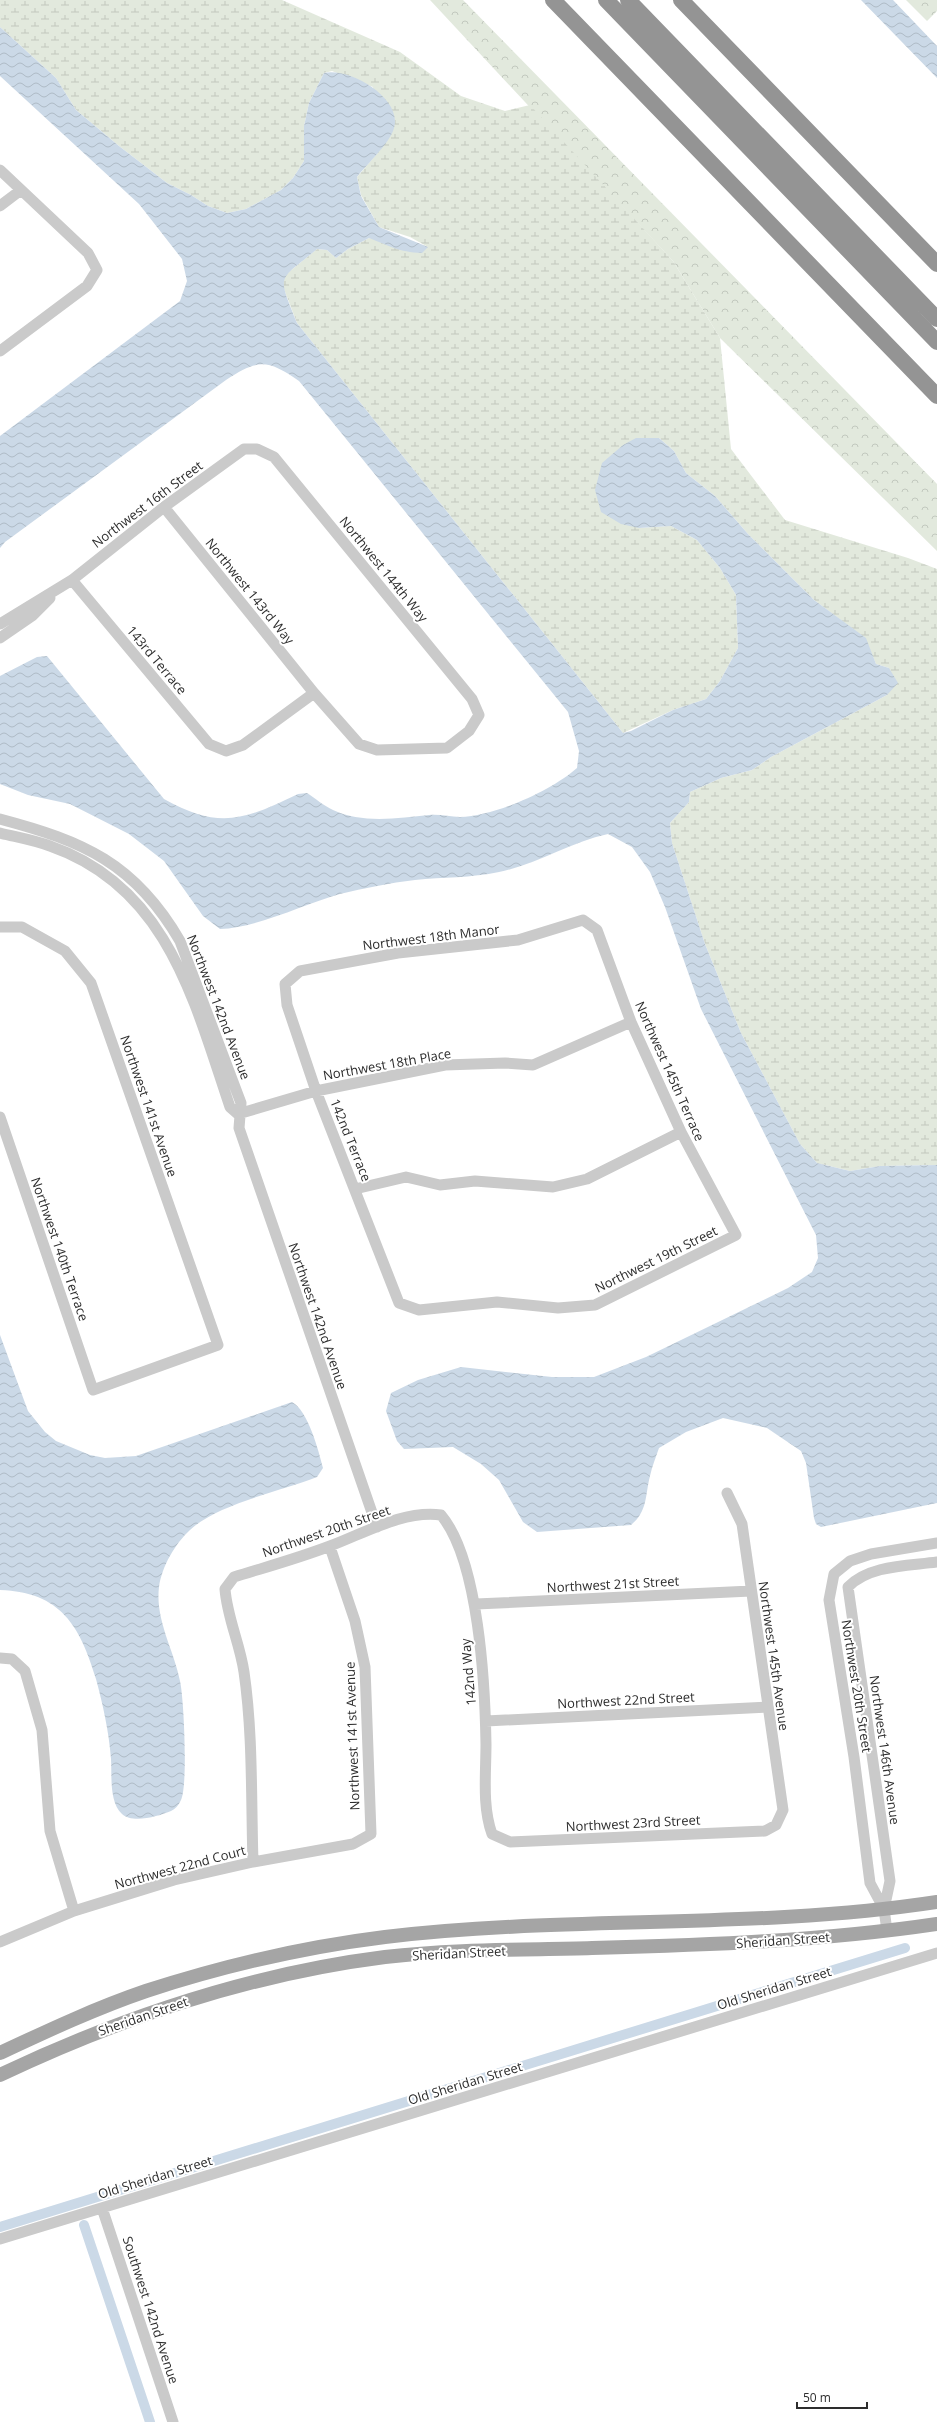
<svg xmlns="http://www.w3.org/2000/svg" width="937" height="2422" viewBox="0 0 937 2422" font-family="'Open Sans',sans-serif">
	<defs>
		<pattern id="forest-crowns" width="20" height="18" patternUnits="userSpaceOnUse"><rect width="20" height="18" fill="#e2e9dd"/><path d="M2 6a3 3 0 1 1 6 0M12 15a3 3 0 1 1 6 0" fill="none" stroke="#c2c8be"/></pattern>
		<pattern id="wetland-marsh" width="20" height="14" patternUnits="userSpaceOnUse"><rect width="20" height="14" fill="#e2e9dd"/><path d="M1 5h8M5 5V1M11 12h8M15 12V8" fill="none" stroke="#c2c8be"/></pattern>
		<pattern id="water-waves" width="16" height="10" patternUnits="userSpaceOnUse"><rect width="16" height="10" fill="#cbd9e7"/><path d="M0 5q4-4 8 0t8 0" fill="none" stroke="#afbbc6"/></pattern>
	</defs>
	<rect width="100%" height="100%" fill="#fff"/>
	<path fill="url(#forest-crowns)" d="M430,0H463L937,484V551L720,338L673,261Z
		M906,0H937V11L927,21Z"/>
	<path fill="url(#wetland-marsh)" d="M0,0H282L400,52L461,96L505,111L530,105L673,261L720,338L731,449L785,520L908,558L937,569V1165L880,1166L850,1171L817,1163L800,1144L741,1033L705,944L672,843L670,823L689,802L690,792L721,778L752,770L771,757L887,695L889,668L876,664L865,638L814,600L748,534L715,496L686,473L674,451L659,438L639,528L671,526L697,540L720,568L736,595L738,648L720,681L706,699L673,710L623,733L297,323L282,284L284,276L317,249L327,250L336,258L348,249L369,238L428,247L410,237L379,227L361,195L357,177L381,149L373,87L332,71L324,73L309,103L304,126V161L293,178L281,190L246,209L227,213L208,206L191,195L167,183L119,146L76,110L56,78L0,27Z"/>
	<path fill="url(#water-waves)" d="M861,0H893L937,46V78Z
		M0,27L56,78L76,110L119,146L167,183L191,195L208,206L227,213L246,209L281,190L293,178L304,161V126L309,103L324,73C349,67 403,98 394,128C390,143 367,164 357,177L361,196L379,227L428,247L422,253C398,252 390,246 369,238L348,249L336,258L327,250L317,249C277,283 277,272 297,323L623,733L631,731L673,710L706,699L720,681L738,648L736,595L720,568L697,540L671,526L639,528L621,524L601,512L595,490L602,463L623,445L636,438H659L674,451L686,473L715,496L748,534L814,600L866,638L876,664L889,668L898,683L887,695L771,757L752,770L721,778L690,792L689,802L670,823L672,843L705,944L741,1033L800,1144L817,1163L850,1171L880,1166L937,1165V1503L821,1527L816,1524L814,1518L806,1463L801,1451L767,1428L723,1418L686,1432L659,1448C656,1457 652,1466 650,1476C645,1495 648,1511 631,1525L537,1532L523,1522L499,1480L481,1464L453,1447L404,1449L397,1441L386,1411L391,1393L418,1380L461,1367L552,1377H594L646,1357L788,1288L812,1272L818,1258L816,1235L701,1009L665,907L650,872L632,847L608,834C570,842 538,864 499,872C471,878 443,877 415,880C390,883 364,888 340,894C304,904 257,928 220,929L203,916L164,861L129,834L70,804L28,795L0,784V676L37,657L47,656L164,799C220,830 244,820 298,794L307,793C315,798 324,806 333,810C362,824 399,818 429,815C440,814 450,817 460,817C495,816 551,791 577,768L579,751L568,712L299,381C267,359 258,359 226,380L5,542L0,548V436L180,301L187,281L182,259L139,204L0,76Z
		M0,1335L28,1411L45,1432L56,1441L90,1455L105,1458L136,1456L292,1402C308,1410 319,1452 323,1468L317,1477C282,1491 217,1504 190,1530C175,1544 162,1566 159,1587C155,1620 174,1650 180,1681C184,1698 188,1786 181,1800C179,1805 175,1809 171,1811C159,1816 133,1824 122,1814C109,1802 112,1776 111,1759C109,1732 103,1705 96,1679C80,1626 61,1592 0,1590Z"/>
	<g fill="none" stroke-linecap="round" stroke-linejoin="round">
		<path stroke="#cbd9e7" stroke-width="10" d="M84,2225L150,2422
			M0,2227L905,1948"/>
		<path stroke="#cacaca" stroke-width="11" d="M0,170L88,253L97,270L87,286L0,351
			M0,206L21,190
			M164,507L314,693
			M0,624L72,580L164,507L244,449H257L274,457L472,699L479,715L469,731L447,748L377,750L359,744L314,693L243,745L226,751L209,744L72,580
			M0,638L32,616L50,598
			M0,819C83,841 135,863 180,941L241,1103L239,1128L377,1527
			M0,833C16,837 34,840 50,846C168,887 194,1001 230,1107L238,1114
			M583,920L597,930L631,1022L681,1132L736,1235L595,1305L558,1308L497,1302L419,1310L399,1303L316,1091L287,1005L285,984L300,971L398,953L518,940Z
			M0,927H22L65,951L91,983L218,1345L93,1390L0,1117
			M238,1114L316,1091L445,1065L505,1063L533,1065L631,1022
			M355,1189L406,1177L440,1185L475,1181L553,1187L587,1179L681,1132
			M476,1604L751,1591
			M0,1658L12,1659L25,1671L42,1730L50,1831L74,1911
			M486,1721L767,1707
			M253,1862C251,1799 253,1734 244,1672C240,1644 227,1617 225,1589L234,1577C266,1567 299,1558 330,1546C365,1533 403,1510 441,1515C479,1560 485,1685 486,1744C486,1774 482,1806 492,1834L510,1842L765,1831L776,1825L783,1810L742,1524L727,1493
			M884,1909L870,1883L854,1757L829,1600L834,1574L850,1561L871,1554L937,1543
			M887,1931L884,1909L890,1881L848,1587C869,1565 908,1566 937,1562
			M0,1942L74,1911L174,1880L253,1862L353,1844L371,1834L365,1667L355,1621L330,1547
			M102,2208L173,2422
			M0,2239L937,1953"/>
		<path stroke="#a5a5a5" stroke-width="14" d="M0,2053C47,2031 96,2008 146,1991C223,1966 304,1947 385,1937C568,1915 754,1930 937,1902
			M0,2075C122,2017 250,1974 385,1957C453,1949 523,1950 592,1948C707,1945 823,1941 937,1924"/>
		<path stroke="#949494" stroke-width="16" d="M553,0L937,396
			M606,0L937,342
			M628,0L937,319
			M681,0L937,264"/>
	</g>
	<g text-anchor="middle" stroke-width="4" stroke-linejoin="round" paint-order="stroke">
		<g font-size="13" fill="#2d2d2d" stroke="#fff">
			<text transform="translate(147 504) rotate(-37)" y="5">Northwest 16th Street</text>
			<text transform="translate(384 569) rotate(51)" y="5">Northwest 144th Way</text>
			<text transform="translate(250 591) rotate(51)" y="5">Northwest 143rd Way</text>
			<text transform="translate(157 660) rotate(50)" y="5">143rd Terrace</text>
			<text transform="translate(431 937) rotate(-7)" y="5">Northwest 18th Manor</text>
			<text transform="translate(219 1007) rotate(69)" y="5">Northwest 142nd Avenue</text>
			<text transform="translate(387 1064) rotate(-10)" y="5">Northwest 18th Place</text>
			<text transform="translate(670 1071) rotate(66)" y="5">Northwest 145th Terrace</text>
			<text transform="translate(149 1106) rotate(71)" y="5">Northwest 141st Avenue</text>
			<text transform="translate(351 1140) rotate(68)" y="5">142nd Terrace</text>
			<text transform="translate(60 1249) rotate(71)" y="5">Northwest 140th Terrace</text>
			<text transform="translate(656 1259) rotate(-26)" y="5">Northwest 19th Street</text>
			<text transform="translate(318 1316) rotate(71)" y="5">Northwest 142nd Avenue</text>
			<text transform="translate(326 1531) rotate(-19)" y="5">Northwest 20th Street</text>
			<text transform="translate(613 1584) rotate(-3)" y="5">Northwest 21st Street</text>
			<text transform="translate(774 1656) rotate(82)" y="5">Northwest 145th Avenue</text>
			<text transform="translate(468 1672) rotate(-95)" y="5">142nd Way</text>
			<text transform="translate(857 1686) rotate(81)" y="5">Northwest 20th Street</text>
			<text transform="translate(626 1700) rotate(-3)" y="5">Northwest 22nd Street</text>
			<text transform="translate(352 1736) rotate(-92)" y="5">Northwest 141st Avenue</text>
			<text transform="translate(885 1750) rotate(82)" y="5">Northwest 146th Avenue</text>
			<text transform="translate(633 1823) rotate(-3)" y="5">Northwest 23rd Street</text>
			<text transform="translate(180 1867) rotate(-15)" y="5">Northwest 22nd Court</text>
			<text transform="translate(783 1940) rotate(-4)" y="5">Sheridan Street</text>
			<text transform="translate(459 1953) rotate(-3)" y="5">Sheridan Street</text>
			<text transform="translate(774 1988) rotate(-17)" y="5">Old Sheridan Street</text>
			<text transform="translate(143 2016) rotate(-19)" y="5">Sheridan Street</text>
			<text transform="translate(465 2083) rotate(-17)" y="5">Old Sheridan Street</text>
			<text transform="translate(155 2177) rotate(-17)" y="5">Old Sheridan Street</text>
			<text transform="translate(151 2310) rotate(72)" y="5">Southwest 142nd Avenue</text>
		</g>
	</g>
	<path d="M797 2402v6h70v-6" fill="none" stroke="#2d2d2d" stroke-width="2"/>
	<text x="803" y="2402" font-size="12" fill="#2d2d2d" stroke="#ffffff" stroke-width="3" paint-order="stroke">50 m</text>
</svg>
